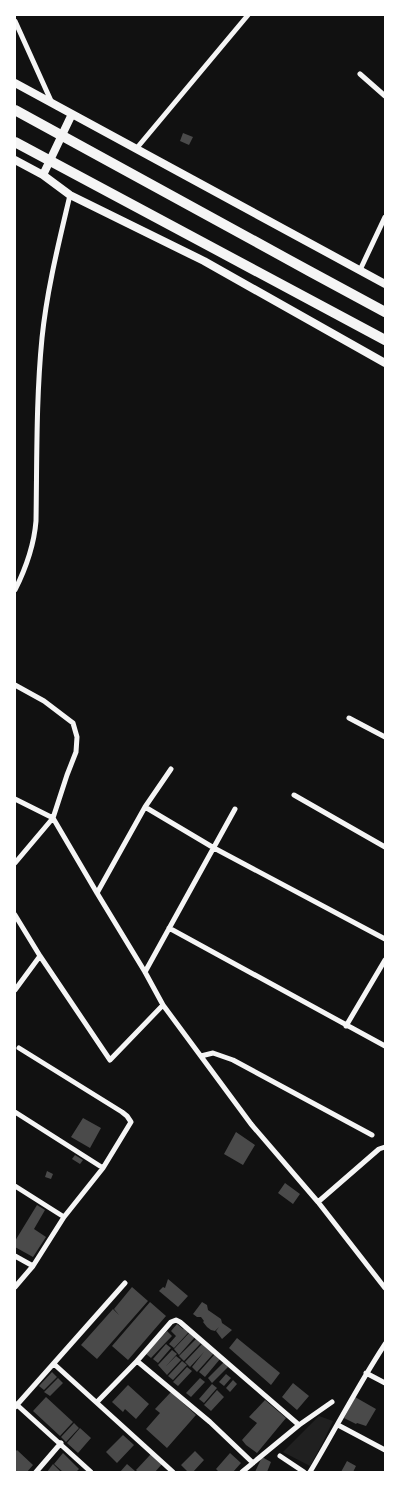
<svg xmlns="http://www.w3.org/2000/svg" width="400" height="1487" viewBox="0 0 400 1487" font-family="'IBM Plex Sans',sans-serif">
	<rect width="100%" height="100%" fill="#111"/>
	<path fill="#202020" d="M319,1416L333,1421L322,1444L310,1466L283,1452Z"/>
	<path fill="#4a4a4a" d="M183,133L193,137L189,145L180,141Z
		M83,1118L101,1128L90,1148L71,1137Z
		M236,1132L255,1145L243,1165L224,1154Z
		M75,1155L83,1160L80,1164L72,1159Z
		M47,1171L53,1174L51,1179L45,1177Z
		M285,1183L300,1194L293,1204L278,1193Z
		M37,1205L45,1210L34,1229L46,1237L33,1257L15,1247V1241Z
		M168,1279L188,1296L178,1307L159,1291L163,1287L165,1288Z
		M132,1287L148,1301L97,1359L81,1345L113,1309L119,1315L114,1309Z
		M150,1302L166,1316L128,1360L112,1346Z
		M202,1302L207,1305L208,1310L221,1319L222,1323L232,1330L222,1339L216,1331L219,1327L215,1331L211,1330L207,1327L203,1322L204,1321L201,1317H197L193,1314Z
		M177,1324L183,1329L184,1328L189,1332L174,1348L169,1344L176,1336L171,1331Z
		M167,1331L172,1336L151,1358L146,1354Z
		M190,1332L195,1337L179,1355L174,1349Z
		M237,1338L280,1373L271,1385L229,1348Z
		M196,1339L201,1343L184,1361L179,1356Z
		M166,1344L171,1348L158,1363L153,1359Z
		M202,1344L214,1353L197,1372L192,1367L204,1352L190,1367L185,1362Z
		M172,1350L177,1354L166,1366L176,1356L181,1360L167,1375L158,1365Z
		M215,1354L220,1359L205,1377L199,1372Z
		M182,1361L187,1365L173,1380L168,1376Z
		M224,1362L228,1367L212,1383L208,1378Z
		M187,1367L192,1371L178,1386L173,1382Z
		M52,1372L57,1377L44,1390L39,1386Z
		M226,1374L231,1378L224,1386L219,1382Z
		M58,1378L63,1383L50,1396L44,1392Z
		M200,1378L205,1382L191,1397L186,1393Z
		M233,1380L237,1384L230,1392L226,1388Z
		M293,1383L309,1396L297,1410L282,1397Z
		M212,1384L217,1388L204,1403L199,1399Z
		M128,1385L149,1404L136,1419L125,1409L123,1412L112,1402Z
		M217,1390L224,1397L211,1411L204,1405Z
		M171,1392L196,1415L167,1448L146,1429L160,1413L155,1409Z
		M46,1397L73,1422L60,1436L33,1411Z
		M355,1397L376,1409L366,1426L357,1423L356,1424L344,1418Z
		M265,1400L286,1418L257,1453L246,1445L242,1440L257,1423L249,1417Z
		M74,1423L79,1428L66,1442L61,1437Z
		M80,1428L91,1438L78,1453L67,1443Z
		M123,1435L134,1445L117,1463L106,1452Z
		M17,1450L33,1465L27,1472H15V1452Z
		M195,1451L204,1460L193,1472H188L181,1465Z
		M63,1453L79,1469L76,1472H63L54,1464Z
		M230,1453L241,1463L233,1472H219L216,1469Z
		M151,1454L162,1464L155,1472H138L136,1470Z
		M262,1457L271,1462L267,1472H255Z
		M347,1461L356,1466L353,1472H341Z
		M53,1464L61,1472H47Z
		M127,1464L135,1471L134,1472H120Z"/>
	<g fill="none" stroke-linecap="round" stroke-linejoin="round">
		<path stroke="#f5f5f5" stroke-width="5" d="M15,21L52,103
			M360,74L385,96
			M136,149L248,15
			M360,270L385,217
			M15,590C26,568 34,546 36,521C37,460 36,399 42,338C47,289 59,242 70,195
			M15,685L44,701L73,723L77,737L76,752L67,775L53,818L97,893L145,972L163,1005L251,1124L318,1202L385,1288
			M349,718L385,737
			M294,795L385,847
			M15,799L53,818L15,863
			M145,807L214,848L385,939
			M97,893L145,807L171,769
			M15,915L40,956L110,1060L163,1005
			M169,928L385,1046
			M145,972L235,809
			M15,990L40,956
			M346,1026L385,960
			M201,1056L213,1053L233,1060L372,1135
			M15,1112L103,1168
			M15,1186L64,1217
			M318,1202L379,1149L385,1147
			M15,1256L33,1266
			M15,1287L33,1266L64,1217L103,1168L131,1122L127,1116L122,1112L19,1048
			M137,1361L171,1322L176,1320L180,1322L299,1425
			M54,1364L173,1472
			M366,1373L385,1383
			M97,1402L137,1361L210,1422L253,1463
			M16,1404L91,1472
			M15,1407L125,1283
			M338,1425L385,1450
			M280,1456L304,1472
			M36,1472L61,1443
			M242,1472L299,1425L332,1402
			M310,1472C335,1430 358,1385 385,1344"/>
		<path stroke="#f5f5f5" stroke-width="8" d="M15,83L385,284
			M15,160L43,175L70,195L204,261L385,363
			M43,175L72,114"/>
		<path stroke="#f5f5f5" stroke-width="10" d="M15,110L311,272L385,312
			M15,142L385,340"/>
	</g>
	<rect width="400" height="1487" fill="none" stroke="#ffffff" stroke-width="32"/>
</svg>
